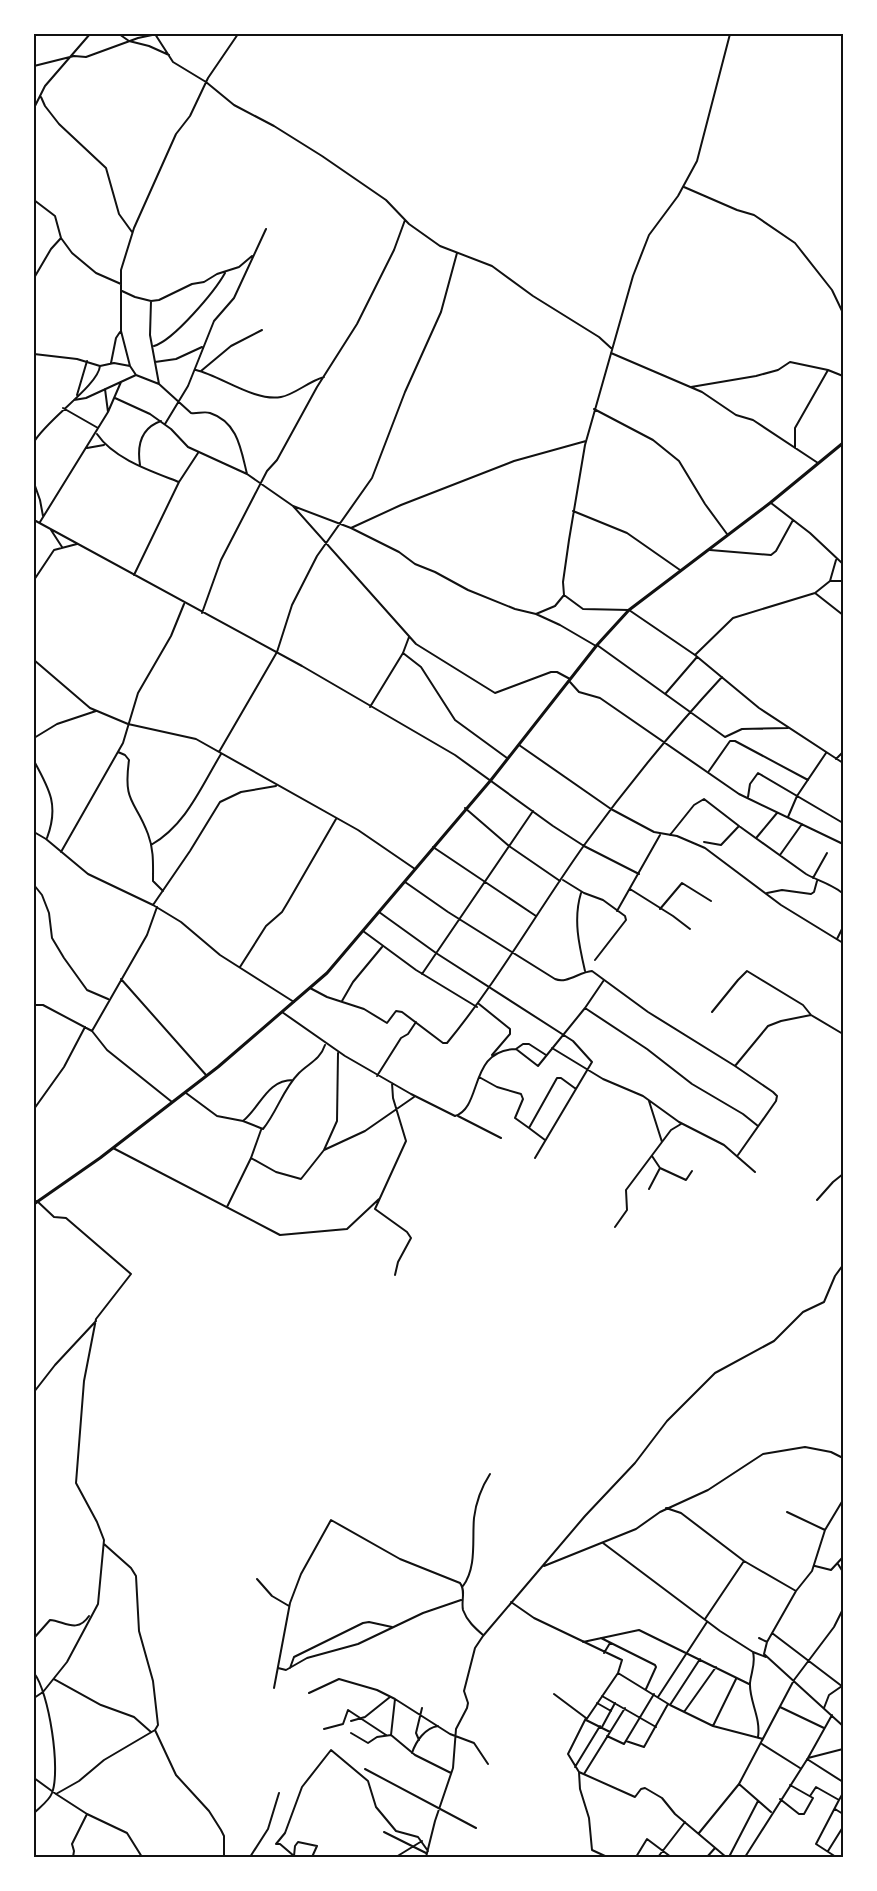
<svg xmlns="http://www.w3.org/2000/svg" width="877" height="1891" viewBox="0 0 877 1891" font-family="Rubik,sans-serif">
	<rect width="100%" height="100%" fill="#fff"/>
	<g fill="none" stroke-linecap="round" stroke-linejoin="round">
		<path stroke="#111" stroke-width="2" d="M119,34L129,41L149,46L169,55
			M155,34L173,62L206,82L234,105L274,126L322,156L386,200L409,224L440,246L492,266L533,296L599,337L611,348
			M238,34L208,78L190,116L176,134L134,228L121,270V331L130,366L136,375L159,384L191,413C197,414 204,411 210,413C238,422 241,450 247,474
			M730,34L697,161L678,196L649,235L633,276L585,445L569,540L563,582L564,595L583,609L629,610L695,655L759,708L843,763
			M34,66L74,56L86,57L138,38L157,34
			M41,97L45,106L59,124L106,168L119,214L132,232
			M34,108L45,86L90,34
			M684,187L737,210L754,215L795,243L832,290L843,313
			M34,200L55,216L61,238L72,253L96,273L121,284
			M34,278L51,249L61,238
			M122,291L135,297L151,301L159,300L192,284L204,282L217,274L239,267L252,256
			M151,301L150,335L159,384
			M154,346C174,340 215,291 225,273
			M611,353L702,392L736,415L753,420L818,463
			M34,354L77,359L100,366L114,363L130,366
			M155,362L176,359L202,347
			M111,363L116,338L120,332
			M196,370C221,376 255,402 281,397C294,395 309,381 324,377
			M201,371L231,346L262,330
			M691,387L756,376L778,370L790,362L828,370L843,376
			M105,389L108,412
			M77,395L87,361
			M115,398L150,414L171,429L188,447L247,474L293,506L351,528L399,552L415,564L435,572L468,590L515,609L536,614L560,625L596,646
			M74,400L86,398L136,375
			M63,408L98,428
			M594,409L653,440L679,461L705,504L727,534
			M165,424L188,386L214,321L234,298L266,229
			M97,434C114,459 151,471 179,482
			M34,442C47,419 98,386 100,366
			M87,448L104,445
			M795,448V428L828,370
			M140,465C137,446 141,428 161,421
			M34,483L40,500L43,516
			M771,503L810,533L843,564
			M293,506L416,644L495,693L551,672H557L570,679
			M573,511L627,533L680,570
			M34,520L302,666L455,755L553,826L584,846L639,874
			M40,522L108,412L121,382
			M351,528L401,505L514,461L586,441
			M51,530L62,547
			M710,550L771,555L776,551L793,520
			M134,575L179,482L198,453
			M34,580L54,550L77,544
			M831,581H843
			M815,593L843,615
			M202,613L221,560L267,471L277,460L317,387L357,324L394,250L405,220
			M536,614L555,606L564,595
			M597,645L725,737L742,729L788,728
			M403,653L421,667L455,720L507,758
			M695,655L733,618L815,593L830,581L836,560
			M34,660L90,708L128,724L196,739L358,830L415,869
			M570,682L579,692L600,698L739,794L843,844
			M666,693L697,657
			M370,707L403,653L409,637
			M34,738L57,724L96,711
			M519,745L611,809L654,832L677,836L705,848L781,905L843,943
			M118,752L125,755L129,760C123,804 135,799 148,834C154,850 153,864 153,881L163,891
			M219,752L277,652L292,605L317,556L372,478L405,392L441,312L457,253
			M836,759L843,752
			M34,761C50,790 59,806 47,838
			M709,771L730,741H735L808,780
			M748,797L750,784L758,773L843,823
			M465,808L509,846L560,881
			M788,817L797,796L826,753
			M34,832L46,839L88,874L153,905L181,922L220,955L294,1002
			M670,835L694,805L704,799L739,826
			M757,837L777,813
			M704,842L721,845L739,826L806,874C816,880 837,886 843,894
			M151,845C186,825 201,787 221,754
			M433,847L536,916
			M61,852L123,743L138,693L171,636L184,604
			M780,855L802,824
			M813,878L827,853
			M563,880L584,893L603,900L625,916L626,920L595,960
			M405,882L448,912L555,979C567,984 579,972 592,971L648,1012L735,1066
			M34,885L42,895L49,913L52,938L64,958L87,990L108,999
			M630,889L673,916L690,929
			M581,893C573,919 579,945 585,971
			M767,893L782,890L811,894L814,892L817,881
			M153,905L190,851L220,802L241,792L276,786
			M660,909L682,883L711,901
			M617,911L660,835
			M379,912L436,953L573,1041L592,1062L535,1158
			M363,931L416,970L477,1007
			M837,939L843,927
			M240,967L266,926L282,912L288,902L336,819
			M422,974L533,811
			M121,979L206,1075
			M310,988L327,997L364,1009L387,1023L396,1011L402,1012L443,1043H447C498,981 538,910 585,844C627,786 673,730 722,677
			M342,1001L353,982L382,947
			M479,1004L510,1029V1034L492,1055
			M34,1005H43L92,1031L107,1050L172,1102
			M585,1008L604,980
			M282,1012L345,1056L411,1094L455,1116C483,1107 468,1050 516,1049L538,1066L585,1008L647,1049L692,1084L743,1114L758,1126
			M712,1012L738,980L747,971L803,1005L811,1015
			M92,1031L147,935L157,907
			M552,1048L603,1079L643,1096L679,1122L724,1145L755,1172
			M516,1049L523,1044H529L546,1055
			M377,1076L401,1038L408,1034L416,1022
			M479,1077L497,1087L521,1094L523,1099L515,1118L529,1128L557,1078H561L576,1089
			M392,1083L393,1098L406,1141L375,1209L407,1232L411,1238L398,1262L395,1275
			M186,1093L217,1116L243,1121L263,1129C277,1112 283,1089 299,1073C309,1063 320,1060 325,1045
			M649,1101L662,1142
			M34,1109L64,1067L85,1027
			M458,1116L501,1138
			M243,1121C261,1106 267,1080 293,1080
			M529,1128L545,1140
			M113,1148L280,1235L347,1229L379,1199
			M324,1150L337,1121L338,1053
			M738,1155L776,1101L777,1096L773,1092L735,1066L768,1026L781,1021L811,1015L843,1034
			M652,1156L660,1168L686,1180L692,1171
			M251,1158L276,1172L301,1179L324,1150L365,1131L414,1097
			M649,1189L660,1168
			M817,1200L833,1182L843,1174
			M227,1207L251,1158L261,1130
			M615,1227L627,1210L626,1190L671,1130L681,1124
			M34,1392L55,1365L96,1321
			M843,1500L825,1530L812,1571L796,1591L767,1642L764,1654L843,1726
			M666,1508L681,1513L744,1561L796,1591
			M787,1512L825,1530
			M603,1543L720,1631L753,1652L766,1657
			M838,1564L843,1572
			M544,1566L636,1529L660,1512L708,1490L763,1454L805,1447L831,1452L843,1458
			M815,1566L831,1570L843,1557
			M257,1579L272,1596L289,1606
			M463,1586C477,1567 472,1540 474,1518C476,1502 481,1488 490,1474
			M511,1602L534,1618L622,1660L618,1673
			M705,1619L744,1561
			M772,1633L843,1687
			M34,1638L50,1620C64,1621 77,1634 89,1616
			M601,1638L655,1665L656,1667L646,1689
			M759,1638L767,1642
			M583,1642L639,1630L749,1684
			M753,1652C756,1664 751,1672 750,1683C749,1701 761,1717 758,1737
			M604,1653L610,1643
			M278,1668L286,1670L307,1658L358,1644L423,1613L461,1600
			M290,1668L294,1657L363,1623L369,1622L392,1627
			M34,1673C49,1692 61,1770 52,1793C49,1801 40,1807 34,1813
			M54,1679L101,1705L134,1717L151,1732
			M274,1688L290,1603L301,1574L331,1520L400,1559L460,1583C466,1590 461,1601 463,1610C467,1621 475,1628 483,1635
			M309,1693L339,1679L377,1690L395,1699L450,1734L474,1743L488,1764
			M554,1694L586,1718L568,1754L579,1772L580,1789L589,1818L592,1850L605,1856
			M602,1696L656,1727
			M658,1697L707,1622
			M34,1698L43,1692L67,1662L98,1604L104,1540L97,1522L76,1483L84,1381L96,1319L131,1274L66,1218L54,1217L37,1201
			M597,1703L611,1711
			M670,1705L700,1659
			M780,1707L824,1728
			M824,1708L829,1695L842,1686
			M684,1712L716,1667
			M351,1721L365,1717L390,1697
			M713,1726L736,1679
			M602,1727L615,1703
			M324,1729L343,1724L348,1710L386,1735
			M155,1730L176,1775L209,1811L221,1830L224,1836V1857
			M610,1732L586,1720L618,1673L670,1705L713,1726L763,1739
			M351,1733L368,1743L377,1737L391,1735L415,1755L451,1773
			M391,1735L395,1699
			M607,1736L624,1744L654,1694
			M419,1740L416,1733L422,1708
			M626,1741L644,1747L668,1704
			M762,1744L800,1768
			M412,1753C416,1741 425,1728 438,1726
			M808,1758L843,1749
			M807,1759L843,1782
			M575,1767L600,1726
			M365,1769L476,1828
			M579,1772L635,1797L641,1789L645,1788L662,1798L675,1814L726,1857
			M584,1774L625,1708
			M34,1778L56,1794L79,1781L104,1760L155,1730L158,1725L153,1681L139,1631L136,1576L131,1568L104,1544
			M739,1784L771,1812
			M56,1794L87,1814L127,1833L142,1857
			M810,1796L816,1787L839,1800L843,1793
			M780,1799L799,1814H804L813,1798L790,1785
			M835,1809L843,1814
			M384,1832L426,1853
			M699,1833L739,1784L794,1680L834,1627L843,1609
			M828,1851L843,1827
			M73,1857L74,1851L72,1844L87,1814
			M250,1857L268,1829L279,1793
			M312,1857L317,1846L298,1842L295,1846L294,1856L280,1844H276L285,1833L302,1787L331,1750L368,1781L376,1807L396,1831L418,1837L428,1851
			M396,1857L422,1841
			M426,1857L435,1821L453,1768L456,1729L467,1708L468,1703L464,1691L475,1648L483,1636L585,1516L635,1463L667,1421L715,1373L774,1341L803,1312L824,1302L835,1276L843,1265
			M636,1857L647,1839L671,1857
			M658,1857L685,1822
			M707,1857L715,1848
			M729,1857L758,1801
			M745,1857L808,1758L832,1715
			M836,1857L816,1844L839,1800"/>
		<path stroke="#111" stroke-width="3" d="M34,1204L100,1158L218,1067L327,973L491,780L597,645L629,610L770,503L843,443"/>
	</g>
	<rect width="877" height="1891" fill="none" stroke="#ffffff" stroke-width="70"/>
	<rect x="35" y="35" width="807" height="1821" fill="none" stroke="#111" stroke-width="2"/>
</svg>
